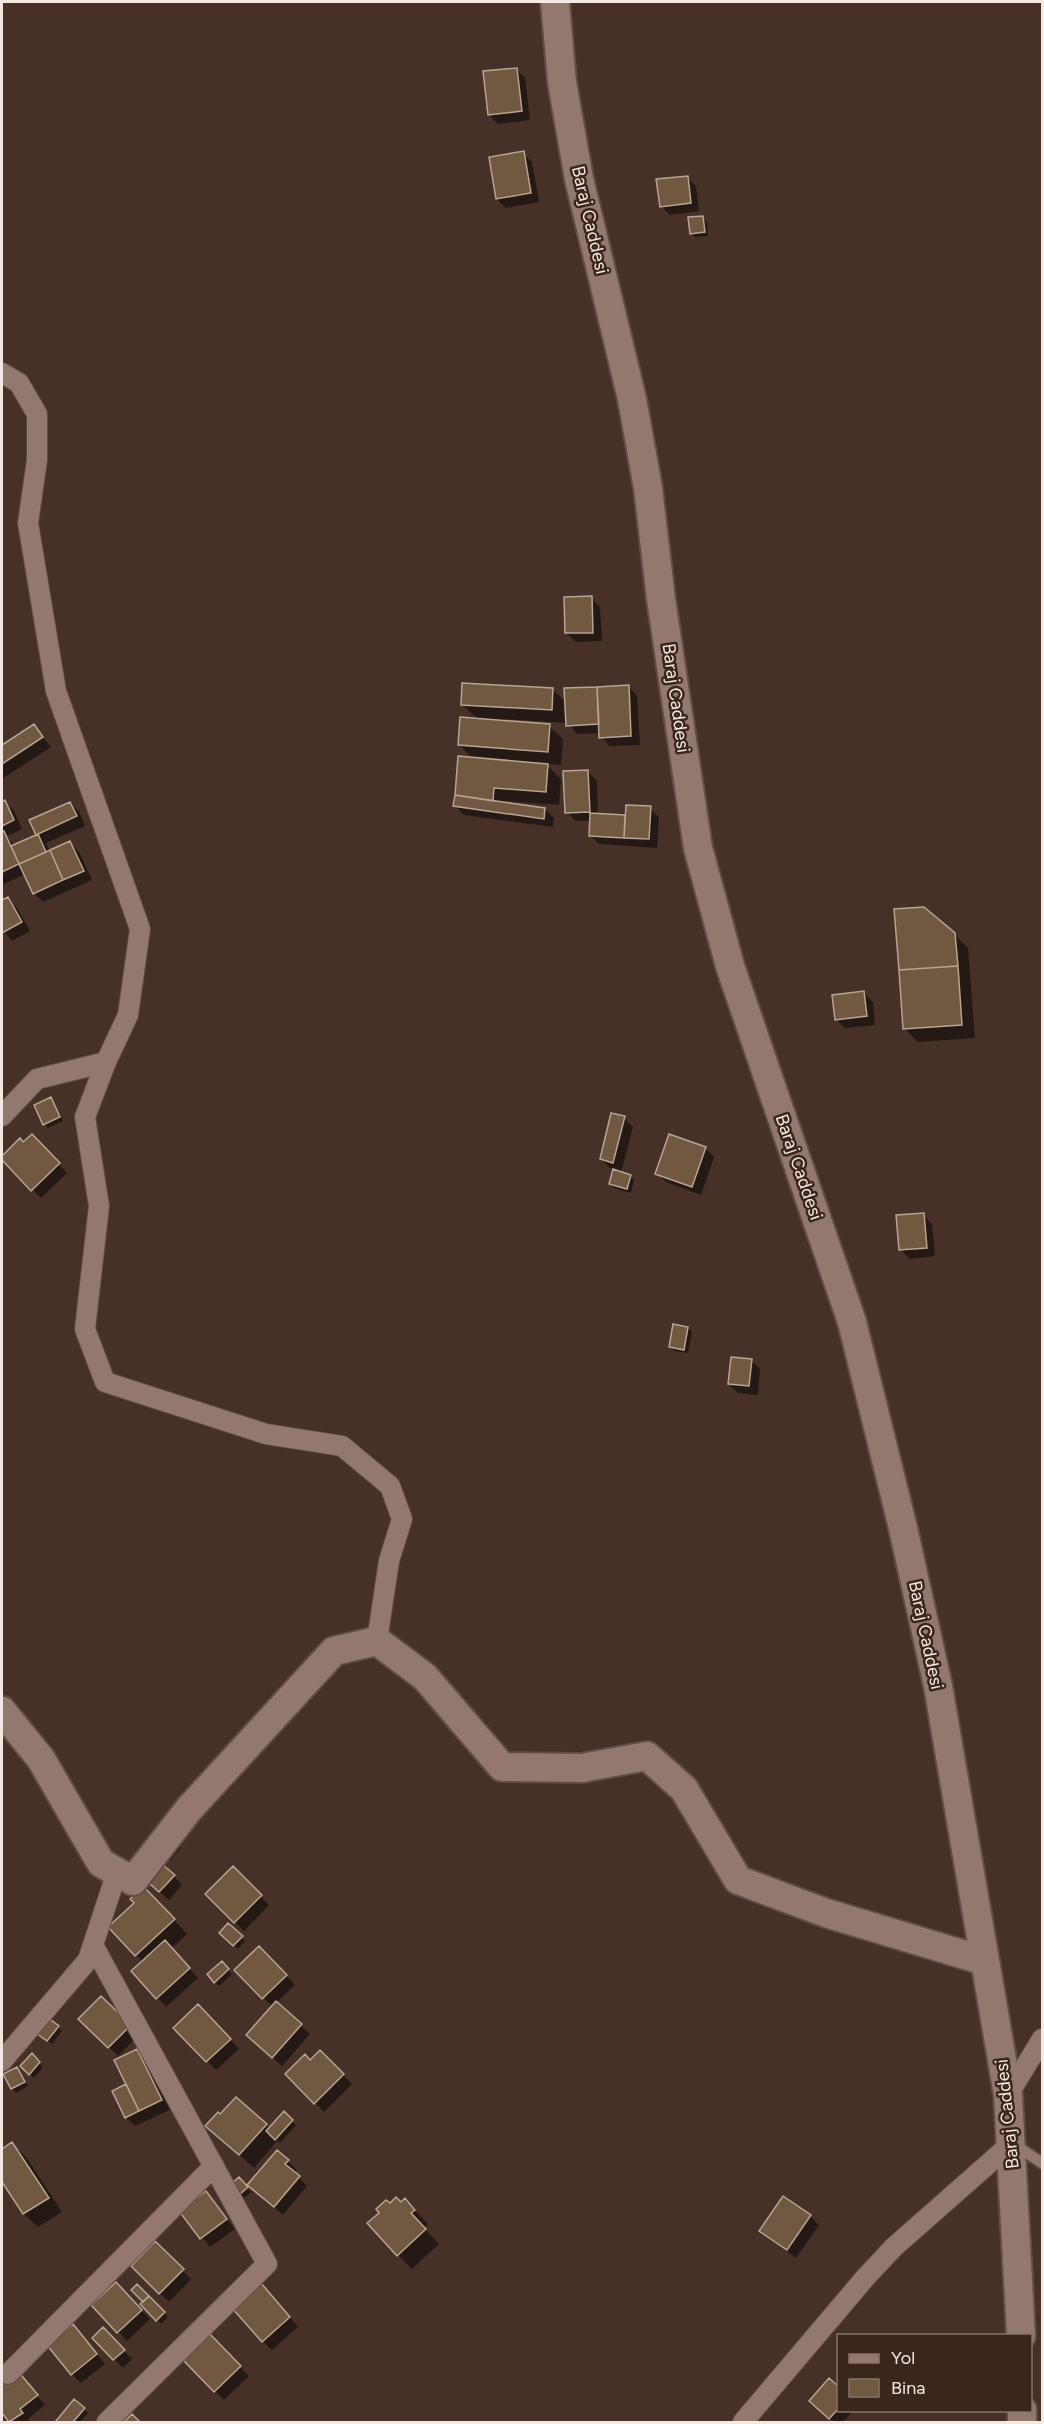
<svg xmlns="http://www.w3.org/2000/svg" width="1044" height="2424" viewBox="0 0 1044 2424" font-family="Figtree,sans-serif">
	<rect width="100%" height="100%" fill="#463028"/>
	<path fill="#0007" d="M516,69L525,78L530,120L498,124L489,115Z
		M523,153L532,162L539,202L506,208L497,199Z
		M687,177L696,186L699,211L670,215L661,206Z
		M702,218L707,222L708,236L695,237L691,233Z
		M591,598L600,607L602,641L576,642L567,633Z
		M628,686L637,696L640,745L610,746L601,737V733L577,734L568,723L505,719V722L549,726L563,739L561,765L546,764L561,779L559,805L506,801V804L545,809L554,818L553,827L464,815L455,806L474,759L459,745L478,720L462,704L553,690L567,703Z
		M34,726L51,747L2,779V747Z
		M588,772L597,781L598,815L627,817L650,808L659,817L657,848L599,844L590,835L591,821H576L567,812Z
		M5,802L14,811L22,829L7,836L15,846L39,835L37,834L70,803L79,812L85,826L46,843L50,852L70,843L79,852L92,880L43,902L34,893L25,874L2,885V804Z
		M8,899L17,908L30,931L12,941L2,929V902Z
		M954,934L968,948L975,1038L918,1042L904,1028Z
		M864,993L873,1002L875,1025L845,1028L836,1019Z
		M51,1099L63,1121L48,1128L44,1124Z
		M624,1118L633,1127L621,1173L630,1176L634,1180L631,1193L614,1188L610,1184L615,1169L610,1168L601,1159Z
		M32,1136L67,1173L41,1198L2,1158L20,1140L24,1144Z
		M705,1148L714,1157L701,1195L666,1182L657,1173Z
		M923,1215L932,1224L935,1256L910,1259L901,1250Z
		M688,1328L692,1332L688,1353L675,1351L670,1347Z
		M751,1360L760,1369L758,1395L738,1393L729,1384Z
		M177,1843L181,1847L170,1861L164,1857Z
		M233,1868L269,1905L244,1931L207,1894Z
		M174,1876L182,1885L169,1900L153,1886Z
		M158,1902L187,1934L171,1949L198,1978L166,2007L133,1971L143,1962L110,1928Z
		M228,1925L245,1941L238,1949L221,1933Z
		M259,1948L295,1985L276,2003L310,2034L282,2066L257,2044L273,2007L236,1970Z
		M222,1963L232,1974L219,1986L209,1975Z
		M101,1998L139,2035L118,2056L80,2019Z
		M198,2006L239,2049L216,2070L175,2028Z
		M58,2027L62,2031L52,2044L42,2037Z
		M137,2051L146,2060L170,2110L135,2126L126,2117L128,2085Z
		M320,2052L352,2084L324,2112L287,2074L310,2062Z
		M32,2056L43,2067L34,2078L22,2066Z
		M17,2068L28,2086L16,2093L12,2088Z
		M284,2113L296,2125L280,2143L278,2140L254,2168L221,2139L266,2125L270,2129Z
		M12,2144L26,2157L62,2212L38,2227L24,2214L2,2179V2151Z
		M288,2161L297,2170L294,2173L307,2186L283,2215L249,2185Z
		M239,2179L251,2192L243,2199L231,2186Z
		M206,2193L235,2229L210,2247L181,2211Z
		M405,2200L428,2224L424,2228L439,2244L412,2269L398,2255L381,2213L390,2205L401,2204Z
		M810,2216L819,2225L796,2258L760,2231Z
		M155,2244L191,2279L169,2302L133,2266Z
		M116,2284L150,2319L127,2341L93,2305Z
		M137,2286L168,2317L161,2324L142,2304L145,2302Z
		M270,2294L298,2327L272,2350L263,2341Z
		M73,2326L105,2364L81,2383L72,2374Z
		M103,2329L132,2359L123,2368L94,2338Z
		M210,2336L249,2376L224,2400L185,2360Z
		M17,2372L45,2405L28,2419L31,2422H11L2,2410V2384Z
		M829,2380L838,2388V2410H854L843,2422H834L820,2410Z
		M84,2409L88,2413L80,2422L58,2421Z"/>
	<path fill="#715941" stroke="#b7a491" stroke-width="1.5" d="M517,68L522,111L488,115L483,71Z
		M524,151L531,193L496,199L489,157Z
		M688,176L691,203L660,207L656,179Z
		M703,216L705,232L690,234L688,217Z
		M592,596L593,633H565L564,597Z
		M462,683L553,688L552,710L461,705Z
		M629,685L631,736L599,738L597,687Z
		M597,687L599,724L566,726L564,688Z
		M460,717L550,724L548,752L458,745Z
		M34,724L43,737L2,764V745Z
		M458,756L548,764L546,792L494,788L493,801L455,795Z
		M588,770L590,812L565,813L563,771Z
		M455,795L545,808L544,819L453,806Z
		M5,800L14,820L2,826V802Z
		M70,802L77,816L36,835L29,820Z
		M626,805L651,806L649,839L624,838Z
		M590,813L625,815L624,838L589,836Z
		M4,831L19,864L2,872V832Z
		M38,834L46,852L19,864L11,846Z
		M70,841L84,871L63,880L50,850Z
		M50,850L63,880L33,894L19,864Z
		M8,897L22,922L2,933V900Z
		M924,907L955,933L958,966L899,970L894,909Z
		M958,966L962,1025L903,1029L899,970Z
		M864,991L867,1016L835,1020L832,995Z
		M51,1097L60,1117L43,1125L34,1105Z
		M611,1113L625,1116L613,1163L600,1159Z
		M32,1134L60,1163L31,1191L2,1160V1156L20,1138L23,1142Z
		M669,1134L706,1147L692,1187L655,1174Z
		M613,1169L631,1175L627,1189L609,1184Z
		M924,1213L927,1248L899,1250L896,1215Z
		M673,1324L688,1327L684,1350L669,1347Z
		M731,1357L752,1359L749,1386L728,1384Z
		M157,1860L175,1875L159,1892L142,1877Z
		M233,1866L262,1895L234,1923L205,1894Z
		M144,1887L175,1919L135,1956L108,1927L134,1903L130,1899Z
		M228,1923L243,1936L233,1946L219,1933Z
		M165,1940L190,1968L156,1999L131,1971Z
		M259,1946L287,1975L262,1999L234,1970Z
		M222,1961L229,1969L214,1983L207,1974Z
		M101,1996L131,2025L108,2048L78,2019Z
		M276,2001L302,2024L272,2058L246,2035Z
		M198,2004L231,2039L206,2062L173,2028Z
		M47,2017L59,2026L47,2041L36,2033Z
		M137,2049L162,2100L139,2111L114,2060Z
		M320,2050L344,2074L314,2104L285,2074L305,2054L310,2060Z
		M32,2053L40,2062L29,2075L20,2066Z
		M17,2067L25,2082L11,2089L3,2074Z
		M126,2084L139,2111L125,2118L112,2091Z
		M236,2097L267,2124L239,2155L205,2126L218,2112L220,2114Z
		M284,2111L293,2120L275,2140L266,2131Z
		M12,2142L49,2198L23,2214L2,2182V2149Z
		M277,2150L289,2160L285,2164L300,2176L274,2207L247,2185Z
		M239,2177L248,2187L238,2196L229,2186Z
		M206,2191L227,2219L200,2239L179,2211Z
		M783,2196L811,2215L787,2250L759,2231Z
		M396,2197L401,2202L405,2198L415,2210L411,2213L426,2229L397,2256L367,2223L379,2213L376,2209L386,2200L390,2203Z
		M155,2241L184,2269L159,2294L131,2266Z
		M116,2282L142,2310L117,2333L91,2305Z
		M261,2283L290,2317L262,2342L232,2308Z
		M137,2284L149,2296L143,2302L131,2290Z
		M149,2296L165,2312L156,2321L140,2304Z
		M73,2324L97,2354L71,2375L47,2345Z
		M103,2327L125,2350L113,2360L92,2338Z
		M210,2334L241,2366L214,2392L183,2360Z
		M17,2370L38,2395L20,2409L23,2413L9,2422L2,2413V2382Z
		M829,2378L838,2386V2409L829,2419L809,2401Z
		M74,2399L85,2408L73,2422H58L56,2421Z
		M132,2414L140,2422H124Z"/>
	<g fill="none" stroke-linecap="round" stroke-linejoin="round">
		<defs>
			<path id="lane" d="M1015,2145L1042,2163"/>
			<path id="street" d="M2,373L19,383L37,414V460L28,523L56,691L140,929L128,1015L106,1062L85,1117L99,1206L85,1329L105,1382L266,1434L342,1446L390,1486L402,1519L389,1561L377,1641
				M2,1116L37,1079L106,1062
				M93,1945L267,2264L107,2422
				M2,2061L88,1960L117,1872
				M1008,2095L1042,2039
				M8,2374L214,2166
				M743,2422L865,2278L894,2247L1012,2143"/>
			<path id="secondary" d="M555,2L562,82L579,179L632,399L648,488L661,599L698,848L730,966L852,1322L903,1528L938,1686L1008,2095L1021,2336
				M2,1711L41,1759L101,1863L133,1881L189,1809L334,1651L377,1641L425,1677L502,1767L582,1768L647,1756L684,1789L738,1880L826,1913L985,1961
				M1022,2410V2422"/>
		</defs>
		<use href="#lane" stroke="#604d47" stroke-width="14"/>
		<use href="#street" stroke="#604d47" stroke-width="22"/>
		<use href="#secondary" stroke="#604d47" stroke-width="32"/>
		<use href="#lane" stroke="#92786f" stroke-width="10"/>
		<use href="#street" stroke="#92786f" stroke-width="20"/>
		<use href="#secondary" stroke="#92786f" stroke-width="28"/>
	</g>
	<g text-anchor="middle" stroke-width="5" stroke-linejoin="round" paint-order="stroke">
		<g font-size="18" fill="#f5e7e2" stroke="#3b261e">
			<text transform="translate(590 220) rotate(77)" y="6">Baraj Caddesi</text>
			<text transform="translate(676 698) rotate(82)" y="6">Baraj Caddesi</text>
			<text transform="translate(799 1167) rotate(71)" y="6">Baraj Caddesi</text>
			<text transform="translate(926 1635) rotate(78)" y="6">Baraj Caddesi</text>
			<text transform="translate(1007 2114) rotate(-96)" y="6">Baraj Caddesi</text>
		</g>
	</g>
	<rect width="1044" height="2424" fill="none" stroke="#f5e7e2" stroke-width="6"/>
	<rect x="837" y="2334" width="195" height="78" fill="#3b261e" stroke="#85736c" stroke-width="1.5"/>
	<rect x="849" y="2354" width="30" height="9" fill="#92786f" stroke="#85736c" stroke-width="1.5"/>
	<text x="891" y="2364" font-size="18" fill="#f5e7e2">Yol</text>
	<rect x="849" y="2379" width="30" height="18" fill="#715941" stroke="#85736c" stroke-width="1.5"/>
	<text x="891" y="2394" font-size="18" fill="#f5e7e2">Bina</text>
</svg>
